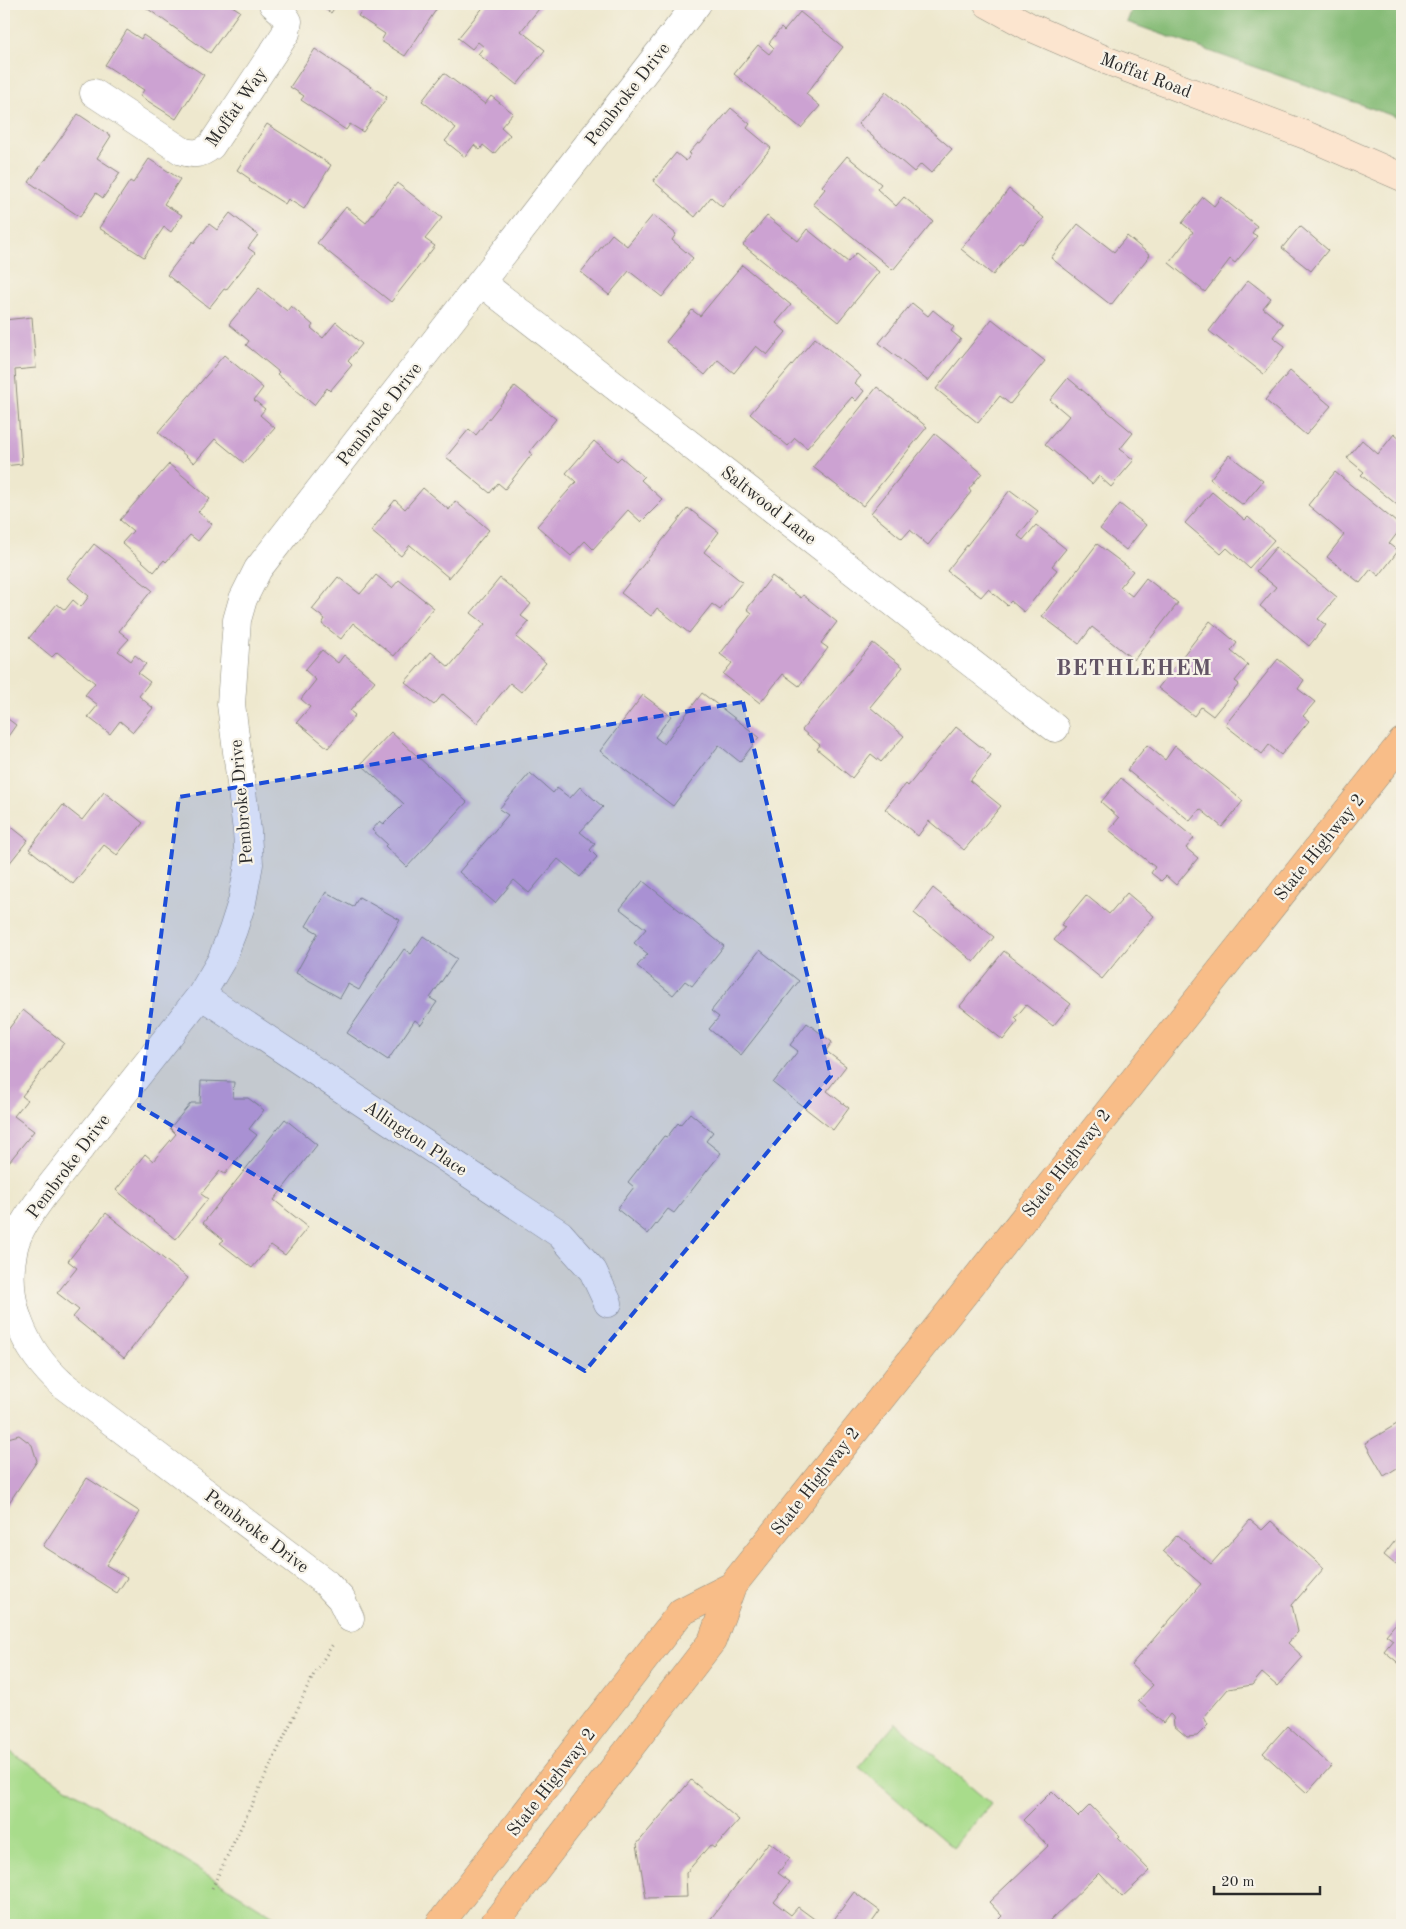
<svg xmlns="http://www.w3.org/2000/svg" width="1406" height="1929" viewBox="0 0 1406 1929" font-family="'Old Standard TT',serif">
	<rect width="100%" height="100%" fill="#f7f3e8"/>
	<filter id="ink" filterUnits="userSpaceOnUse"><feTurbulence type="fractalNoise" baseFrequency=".02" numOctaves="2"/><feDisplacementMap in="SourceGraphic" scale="10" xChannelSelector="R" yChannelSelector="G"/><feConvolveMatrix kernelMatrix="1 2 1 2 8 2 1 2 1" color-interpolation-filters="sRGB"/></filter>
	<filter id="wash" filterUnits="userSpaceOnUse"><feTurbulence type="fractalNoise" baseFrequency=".0096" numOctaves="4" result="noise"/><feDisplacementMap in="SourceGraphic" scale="20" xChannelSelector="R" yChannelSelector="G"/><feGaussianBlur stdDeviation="1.12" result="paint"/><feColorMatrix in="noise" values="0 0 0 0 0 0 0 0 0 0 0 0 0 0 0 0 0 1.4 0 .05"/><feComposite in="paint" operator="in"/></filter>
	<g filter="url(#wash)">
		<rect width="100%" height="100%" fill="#eee8ce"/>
		<path fill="#a8dc8b" stroke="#6a845b" d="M896,1723L991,1804L953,1848L859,1767Z
			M4,1748L288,1925H4Z"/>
		<path fill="#86bc77" stroke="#587451" d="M1134,4H1402V119L1127,22Z"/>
		<g id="blocks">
			<path fill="#cca2d2" d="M141,4H229L240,11L210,53Z
				M317,4H337L331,13Z
				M366,4H440L405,56L381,41L385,34L358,16Z
				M486,4H543L521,31L545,50L517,85L478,54L484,47L478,42L472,49L458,38Z
				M800,12L843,47L806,94L820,106L801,128L734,74L758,45L769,54L774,48L769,43L781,28L784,31Z
				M127,30L141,39L143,35L204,75L176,119L140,96L144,90L105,65Z
				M315,49L387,97L363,132L350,124L346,130L301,100L304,96L290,87Z
				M444,73L485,104L491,96L513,113L501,127L510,135L494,154L483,145L480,150L474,145L465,157L445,141L456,128L422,101Z
				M886,92L952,149L931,173L921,164L914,172L858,124Z
				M731,108L750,124L747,128L771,148L722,207L711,197L695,217L653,181L676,153L686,161L691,154L689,153L698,143L700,144Z
				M78,114L111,136L97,158L120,173L103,198L96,193L80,217L29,182Z
				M267,124L331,165L304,209L288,199L285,204L249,181L250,179L237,170Z
				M847,156L881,184L877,189L896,206L904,197L933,221L893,270L813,204L825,189L822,186Z
				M149,159L180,179L164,204L182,215L171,232L164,227L144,257L99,228L130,181L133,183Z
				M397,183L442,218L425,239L435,246L391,302L317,243L346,207L366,223Z
				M1009,189L1044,218L1022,244L1019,242L993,275L961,249Z
				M1203,197L1214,206L1221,197L1257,226L1252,233L1257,236L1235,263L1230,259L1205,292L1169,263L1193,232L1182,223Z
				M230,213L258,235L248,248L255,253L226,290L224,289L209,308L167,275L193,241L194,243L209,224L217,230Z
				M653,215L676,234L672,240L693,258L662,297L629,271L609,295L581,272L612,234L627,246Z
				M767,216L798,241L807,229L848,262L856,253L879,272L838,322L743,245Z
				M1078,224L1114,252L1127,236L1150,255L1111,305L1051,258Z
				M1300,226L1328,250L1311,271L1282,248Z
				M742,265L791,305L776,323L786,332L767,355L756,346L734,373L718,360L705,375L666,342L692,310L700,316Z
				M1248,280L1271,298L1263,308L1283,324L1273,337L1285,346L1264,374L1209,331Z
				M259,288L287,311L291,306L313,325L311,328L323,338L336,322L362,344L348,361L352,365L330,391L327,388L314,405L277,374L279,372L246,345L249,341L229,324Z
				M912,303L928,316L933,310L954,327L951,331L961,339L928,381L879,343Z
				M32,317L36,368L15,370L22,464L4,466V320Z
				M992,319L1045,361L1010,404L1000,396L978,423L936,389Z
				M815,338L861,376L855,383L864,391L856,401L852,397L807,448L795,438L788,446L750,414Z
				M224,355L263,388L254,400L265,409L260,415L275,428L244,463L215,439L194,463L158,432Z
				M1290,371L1331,406L1306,435L1265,400Z
				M1068,378L1133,433L1120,449L1134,460L1111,487L1099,476L1092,484L1045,444L1069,416L1050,400Z
				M515,386L556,419L529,452L532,454L505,489L498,483L490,493L446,457L469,429L476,435Z
				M877,387L927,427L863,506L813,467Z
				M935,434L982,473L969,489L971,492L928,545L910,530L902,539L871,513Z
				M1394,434L1402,441V509L1361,475L1364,472L1347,458L1362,440L1378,454Z
				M594,441L617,461L621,457L644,477L641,480L663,500L641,522L628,510L593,549L585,541L571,556L537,526L576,482L566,473Z
				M1229,455L1263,481L1243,505L1210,479Z
				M169,464L210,499L198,512L212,524L198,541L190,535L166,562L164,560L154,572L122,543L133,531L120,520Z
				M1335,472L1402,527L1389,544L1398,551L1379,576L1371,569L1360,583L1327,557L1344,535L1308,505Z
				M423,488L449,510L455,501L489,530L449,578L410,545L401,556L371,531L395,500L405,509Z
				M1010,490L1038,511L1018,536L1023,540L1036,525L1066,549L1052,566L1057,570L1024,612L1011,601L1007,605L988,589L981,597L947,571Z
				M1212,492L1245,520L1248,517L1274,540L1249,568L1227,548L1221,554L1185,523Z
				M1120,504L1146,525L1126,550L1100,529Z
				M688,508L719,532L704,552L742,582L720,610L712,604L689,633L657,608L651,616L621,593Z
				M94,544L152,590L119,631L129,639L118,651L131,661L135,655L146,664L138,673L150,682L139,696L153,708L133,732L120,721L110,734L88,717L98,705L85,695L95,683L57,652L52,657L29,638L57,604L65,610L73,600L81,607L89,596L67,578Z
				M1097,544L1133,571L1120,587L1132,596L1146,578L1178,603L1134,660L1092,627L1079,644L1042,616Z
				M1276,547L1337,597L1318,619L1326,625L1309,646L1260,606L1276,587L1256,571Z
				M376,575L392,588L399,580L434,608L394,656L353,623L341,639L322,624L325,619L312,609L338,577L360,594Z
				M772,576L801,598L803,595L837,622L821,643L828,648L799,686L783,674L760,703L723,674L732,663L720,654L752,613L747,609Z
				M500,578L531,604L521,616L529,622L516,637L546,663L521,692L510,683L477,723L443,694L434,705L405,682L431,652L449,667L485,624L471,613Z
				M1210,621L1237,643L1231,651L1248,665L1235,681L1239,684L1213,716L1201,707L1194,716L1158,688Z
				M873,643L903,667L870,707L904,736L881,762L871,754L852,778L817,749L820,745L802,730Z
				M322,650L338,663L344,655L375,681L350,711L355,715L328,748L297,722L310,707L301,699L316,680L305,670Z
				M1278,659L1304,680L1298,689L1315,702L1303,716L1309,721L1281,755L1269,745L1262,754L1225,725Z
				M702,693L759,737L740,762L719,745L673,806L600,751L643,695L671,716L655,737L664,744Z
				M4,716L16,725L4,742Z
				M956,727L991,755L970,781L1001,806L964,850L929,821L918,836L885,809L906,784L908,786Z
				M391,732L467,802L407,867L385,846L387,844L372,830L380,821L384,824L404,804L361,764Z
				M1147,745L1165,760L1175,746L1243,801L1222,827L1200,809L1190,821L1127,770Z
				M530,773L553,793L557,788L570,798L580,787L603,807L580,832L595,844L590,850L597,857L580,877L558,859L529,893L514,880L495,903L459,872L508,815L499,809Z
				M1121,778L1194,838L1186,848L1198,858L1176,885L1166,876L1161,881L1151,873L1155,867L1109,830L1119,818L1101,802Z
				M104,792L143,823L117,855L104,845L73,884L29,849L63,805L82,820Z
				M4,821L28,840L4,870Z
				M643,881L724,946L692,986L685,981L673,995L637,966L648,954L634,943L646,929L620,909Z
				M933,888L994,937L974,962L914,913Z
				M326,892L353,907L359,897L400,920L359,990L348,984L340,998L296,973L318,933L306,926Z
				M1127,893L1154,916L1102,979L1054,940L1065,927L1061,925L1086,895L1109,914Z
				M423,936L457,959L430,998L437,1002L421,1025L415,1020L388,1060L347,1033L404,949L411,954Z
				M760,950L799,981L741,1055L709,1029L719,1017L711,1011Z
				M1004,951L1071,1004L1053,1026L1026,1005L1015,1018L1018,1021L1003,1040L960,1006Z
				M23,1010L64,1043L22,1096L27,1100L14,1116L34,1131L9,1162L4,1158V1035Z
				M807,1023L832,1042L826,1051L846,1066L827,1091L849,1108L833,1130L773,1083L798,1051L790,1045Z
				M201,1081L234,1082L233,1098H248L264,1110L249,1129L257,1135L225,1174L220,1171L201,1194L208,1199L176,1239L116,1190L145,1154L153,1161L176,1134L170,1128L191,1103H200Z
				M690,1113L713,1132L706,1141L721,1153L674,1213L668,1209L648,1234L617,1209L634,1187L628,1182L664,1136L667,1137L678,1123L680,1125Z
				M285,1119L317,1145L274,1200L308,1227L285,1255L271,1245L252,1268L220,1243L224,1240L203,1223Z
				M106,1213L188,1278L124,1358L73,1317L79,1310L57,1293L77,1268L68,1261Z
				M1402,1421V1465L1384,1476L1365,1443Z
				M19,1435L32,1445L37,1461L4,1510V1439Z
				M87,1478L140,1512L106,1565L127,1578L117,1593L43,1546Z
				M1250,1520L1262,1530L1271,1521L1324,1568L1292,1605L1298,1632L1288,1643L1303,1657L1277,1686L1262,1673L1252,1685L1228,1689L1204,1717L1208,1725L1197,1736L1187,1737L1174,1726L1173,1717L1170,1714L1163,1723L1138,1701L1153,1685L1131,1665L1201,1584L1163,1551L1177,1535L1211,1564Z
				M1402,1532V1570L1384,1555Z
				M1402,1616V1666L1384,1651L1393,1640L1386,1635Z
				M1287,1726L1331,1766L1307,1793L1263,1753Z
				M691,1780L739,1820L714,1848L710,1845L686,1873L687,1897L646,1898L637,1844Z
				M1052,1791L1078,1817L1090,1805L1120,1836L1118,1838L1150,1871L1122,1897L1099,1873L1046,1925H993L1002,1916L989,1902L1048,1846L1023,1820Z
				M769,1842L790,1858L778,1873L790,1882L774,1902L791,1915L798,1907L817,1921L814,1925H706Z
				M854,1892L880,1911L870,1925H830Z"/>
		</g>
	</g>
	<g filter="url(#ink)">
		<use href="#blocks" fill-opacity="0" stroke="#8c8a7c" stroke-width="1"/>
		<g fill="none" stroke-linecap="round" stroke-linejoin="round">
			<defs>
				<path id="street" d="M94,93L182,151C194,155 201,154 211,146L286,33L288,21L281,11L273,4
					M482,283L1055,728
					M201,995L560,1234L593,1271L608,1303
					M350,1618L341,1599L326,1583L63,1385C23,1350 2,1300 14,1247C19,1227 33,1210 45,1193L201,995L221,961L233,930L242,902L249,864L247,831L231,704L237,620L243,599L258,569L697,4"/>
				<path id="secondary" d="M988,4L1030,27L1108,61L1308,136L1402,177"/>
				<path id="highway" d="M439,1925L681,1612L732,1586
					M493,1925L712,1641L732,1586L1402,742"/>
			</defs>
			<use href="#street" stroke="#8c8a7c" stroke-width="29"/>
			<use href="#secondary" stroke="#8c8a7c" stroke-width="29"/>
			<use href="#highway" stroke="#8c8a7c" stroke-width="29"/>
			<path stroke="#8c8a7c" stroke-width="3" stroke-dasharray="1 4" stroke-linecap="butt" d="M212,1888L314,1674L333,1644"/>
			<use href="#street" stroke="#fff" stroke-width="28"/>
			<use href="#secondary" stroke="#fce5cf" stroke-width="28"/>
			<use href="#highway" stroke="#f8bd88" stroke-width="28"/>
		</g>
	</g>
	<path fill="#1d4ed8" fill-opacity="0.2" stroke="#1d4ed8" stroke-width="4" stroke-dasharray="10 6" stroke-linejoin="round" d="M743,702L831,1076L585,1371L139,1106L179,797Z"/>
	<g text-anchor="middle" stroke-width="4.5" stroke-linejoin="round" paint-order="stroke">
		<g font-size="18" fill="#2b2b2b" stroke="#f7f3e8">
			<text transform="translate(1146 75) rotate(21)" y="6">Moffat Road</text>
			<text transform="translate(627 94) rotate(-52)" y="6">Pembroke Drive</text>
			<text transform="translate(236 107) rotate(-55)" y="6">Moffat Way</text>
			<text transform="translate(379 414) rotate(-52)" y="6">Pembroke Drive</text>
			<text transform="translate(769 505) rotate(38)" y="6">Saltwood Lane</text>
			<text transform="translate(241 802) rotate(-95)" y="6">Pembroke Drive</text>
			<text transform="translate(1319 847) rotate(-51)" y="6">State Highway 2</text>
			<text transform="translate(416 1138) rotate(34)" y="6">Allington Place</text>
			<text transform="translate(1066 1163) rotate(-52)" y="6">State Highway 2</text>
			<text transform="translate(68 1166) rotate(-53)" y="6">Pembroke Drive</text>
			<text transform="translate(815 1481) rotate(-52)" y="6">State Highway 2</text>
			<text transform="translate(257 1531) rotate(37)" y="6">Pembroke Drive</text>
			<text transform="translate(551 1782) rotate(-52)" y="6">State Highway 2</text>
		</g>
		<g font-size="22" font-weight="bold" letter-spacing="1" fill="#635565" stroke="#f7f3e8">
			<text x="1134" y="675">BETHLEHEM</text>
		</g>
	</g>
	<rect width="1406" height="1929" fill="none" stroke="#f7f3e8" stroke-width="20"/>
	<path d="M1214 1886v8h106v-8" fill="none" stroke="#2b2b2b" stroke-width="2.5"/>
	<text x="1221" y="1886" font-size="15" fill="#2b2b2b" stroke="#f7f3e8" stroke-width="4" paint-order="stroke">20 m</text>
</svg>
